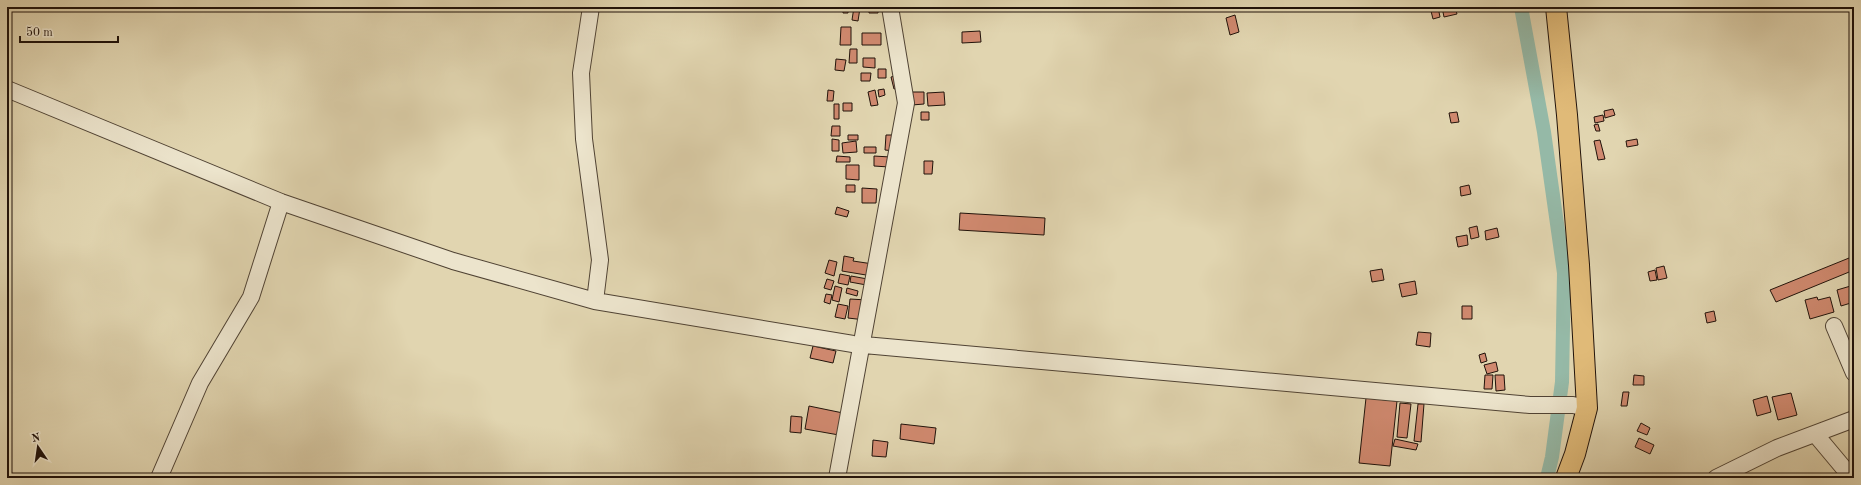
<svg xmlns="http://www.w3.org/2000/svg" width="1861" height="485" viewBox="0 0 1861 485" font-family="'Old Standard TT',serif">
	<rect width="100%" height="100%" fill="#e1d5b0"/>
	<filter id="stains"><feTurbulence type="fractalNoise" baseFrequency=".005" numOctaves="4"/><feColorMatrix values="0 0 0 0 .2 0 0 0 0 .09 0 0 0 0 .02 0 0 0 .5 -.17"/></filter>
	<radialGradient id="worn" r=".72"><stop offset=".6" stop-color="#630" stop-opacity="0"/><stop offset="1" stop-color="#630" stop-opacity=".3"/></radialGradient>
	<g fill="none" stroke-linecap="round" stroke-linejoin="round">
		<path stroke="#95b9a7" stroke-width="14" d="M1521,7L1544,132L1564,273L1562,382L1552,457L1547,478"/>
	</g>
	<path fill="#d0896f" stroke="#20120a" d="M843,7H848V13H843Z
		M854,7L860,8L858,21L852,20Z
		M869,7H878V13H869Z
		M1430,7H1438L1440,17L1433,19Z
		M1442,7H1455L1457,14L1444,17Z
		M1235,15L1239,32L1230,35L1226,18Z
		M841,27H851V45H840Z
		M980,31L981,42L962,43V32Z
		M862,33H881V45H862Z
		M850,49H857V63H849Z
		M863,58H875V68L863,67Z
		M836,59L846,60L844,71L835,70Z
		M878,69H886V78H878Z
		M861,73H871L870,81H861Z
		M899,75L902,87L894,89L891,77Z
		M884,89L885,95L879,97L878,90Z
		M828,90L834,91L833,101H827Z
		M875,90L878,105L871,106L868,92Z
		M912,92H924V104L912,105Z
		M944,92L945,105L928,106L927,93Z
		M843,103H852V111H843Z
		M834,104H839V119H834Z
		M1613,109L1615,115L1605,118L1604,111Z
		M921,112H929V120H921Z
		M1457,112L1459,122L1451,123L1449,113Z
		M1603,115L1604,121L1595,123L1594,117Z
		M1598,124L1600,131H1596L1594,125Z
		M832,126H840V136H831Z
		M848,135H858V140H848Z
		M886,135H896L895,151L885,150Z
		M832,139L839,140V151H832Z
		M1637,139L1638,145L1627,147L1626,141Z
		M1600,140L1605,159L1598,160L1594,141Z
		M856,141L857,152L843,153L842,143Z
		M864,147H876V153H864Z
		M837,156L850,157V162H836Z
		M874,156L890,157L889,167L874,166Z
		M924,161H933L932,174H924Z
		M846,165H859V180L846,179Z
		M846,185H855V192H846Z
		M1469,185L1471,194L1461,196L1460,187Z
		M862,188L877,189L876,203H862Z
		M837,207L849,211L847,217L835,214Z
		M960,213L1045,218L1044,235L959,230Z
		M1477,226L1479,237L1471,239L1469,228Z
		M1497,228L1499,237L1486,240L1485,231Z
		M1467,235L1468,245L1458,247L1456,237Z
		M844,256L854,258L853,261L873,264L872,276L842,271Z
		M1854,256V270L1776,302L1770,290Z
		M829,260L837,262L834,276L825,273Z
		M1664,266L1667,278L1658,280L1656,268Z
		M1382,269L1384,280L1372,282L1370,271Z
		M1655,270L1657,280L1650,281L1648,272Z
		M840,274L850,276L848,285L838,283Z
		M851,276L873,280L872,286L850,282Z
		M827,279L834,281L831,290L824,288Z
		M1415,281L1417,294L1402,297L1399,284Z
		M1854,285V302L1841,306L1837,290Z
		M835,286L842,288L839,302L832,300Z
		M847,288L858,291L857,296L846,293Z
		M826,294L832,295L830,304L824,302Z
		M1817,297L1818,300L1830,297L1834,312L1810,319L1805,300Z
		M850,299L867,300L865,320L848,318Z
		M838,304L848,306L845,319L835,317Z
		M1462,306H1472V319H1462Z
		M1714,311L1716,321L1707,323L1705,313Z
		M1418,332L1431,333L1430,347L1416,345Z
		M813,346L836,351L833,363L810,358Z
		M1485,353L1487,361L1481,363L1479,355Z
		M1496,362L1498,371L1487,374L1484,365Z
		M1485,375H1493L1492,389H1484Z
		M1495,375H1504L1505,390L1496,391Z
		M1634,375L1644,376V385H1633Z
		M1623,392H1629L1627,406H1621Z
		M1791,393L1797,415L1778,420L1772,397Z
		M1767,396L1771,412L1757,416L1753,400Z
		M1366,398L1397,401L1390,466L1359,463Z
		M1400,403L1411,404L1407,438L1397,437Z
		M1418,404H1424L1421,442L1414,441Z
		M809,406L843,413L839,435L805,429Z
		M791,416L802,417L801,433L790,432Z
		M1641,423L1650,428L1647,435L1637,431Z
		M901,424L936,428L934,444L900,439Z
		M1639,438L1654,445L1650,454L1635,447Z
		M1395,439L1418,444L1416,450L1393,446Z
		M873,440L888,442L886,457L872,456Z"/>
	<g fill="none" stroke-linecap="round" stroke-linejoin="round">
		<defs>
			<path id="minor" d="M591,7L581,73L584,139L600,260L595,301
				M7,89L281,202L453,261L595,301L853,344L1530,405H1573L1587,408
				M1834,326L1854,373
				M1816,435L1852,478
				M159,478L200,383L251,297L281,202
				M837,478L906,103L890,7
				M1716,478L1777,448L1854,419"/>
			<path id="major" d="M1556,7L1567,115L1579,265L1587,408L1575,454L1566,478"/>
		</defs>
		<use href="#minor" stroke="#504334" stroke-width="18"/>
		<use href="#major" stroke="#20120a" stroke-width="22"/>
		<use href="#minor" stroke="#ece4cc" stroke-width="16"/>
		<use href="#major" stroke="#e0ba78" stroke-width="20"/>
	</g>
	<rect width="1861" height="485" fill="none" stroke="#e1d5b0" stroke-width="24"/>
	<rect x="8" y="8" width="1845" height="469" fill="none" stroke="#20120a" stroke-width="2"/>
	<rect x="12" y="12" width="1837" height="461" fill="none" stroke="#20120a"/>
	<g transform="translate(38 447) rotate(347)" stroke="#ece4cc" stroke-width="3" paint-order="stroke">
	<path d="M0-3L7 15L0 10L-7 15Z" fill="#20120a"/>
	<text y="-6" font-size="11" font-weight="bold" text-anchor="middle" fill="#20120a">N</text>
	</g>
	<path d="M20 36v6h98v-6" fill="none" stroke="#20120a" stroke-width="2"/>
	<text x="26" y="36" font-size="12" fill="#20120a" stroke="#ece4cc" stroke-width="3" paint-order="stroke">50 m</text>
	<rect width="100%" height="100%" filter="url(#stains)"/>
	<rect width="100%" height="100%" fill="url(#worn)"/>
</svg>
